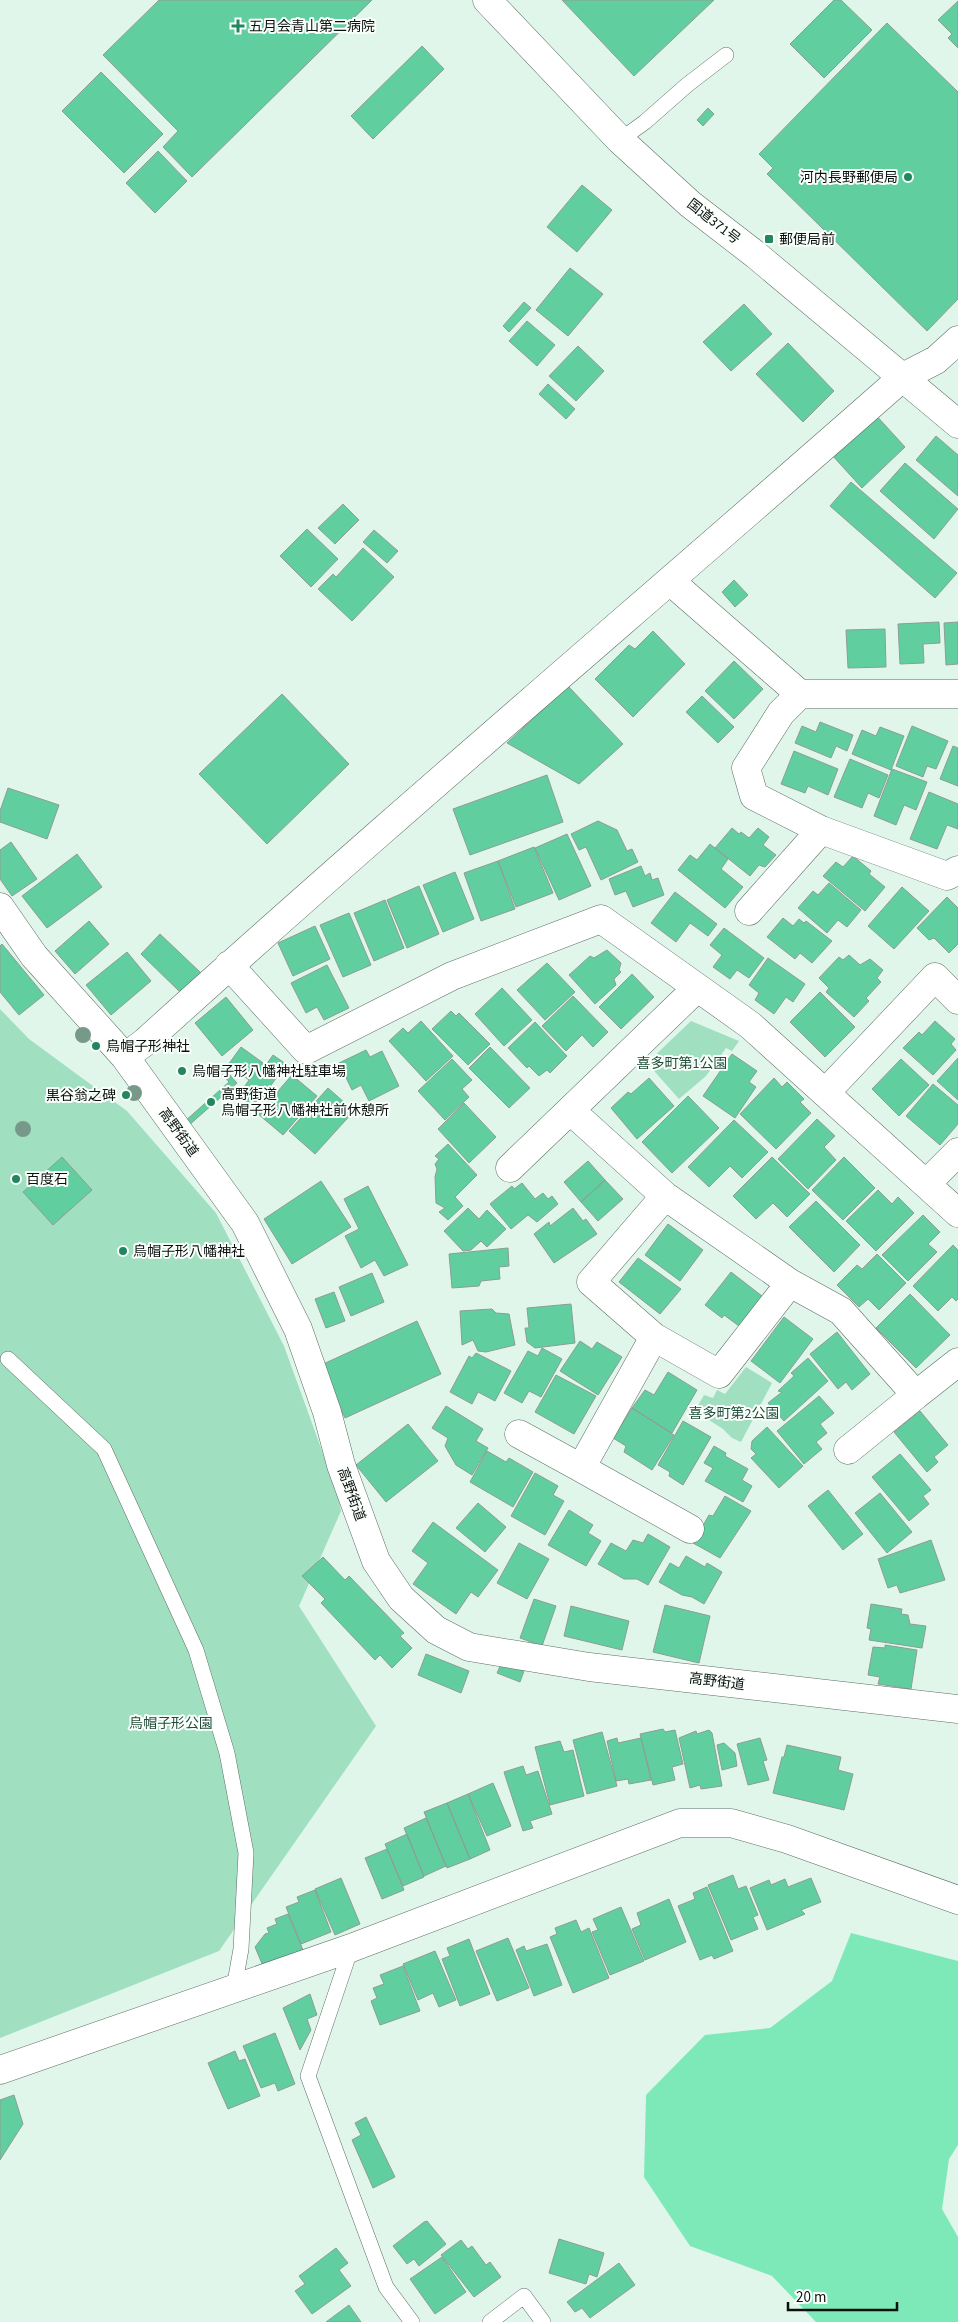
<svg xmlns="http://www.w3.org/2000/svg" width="958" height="2322" viewBox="0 0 958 2322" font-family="'Source Sans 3','Noto Sans JP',sans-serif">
	<rect width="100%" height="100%" fill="#e1f6eb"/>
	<path fill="#a0dfc0" d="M0,1009L29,1039L127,1111L216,1213L284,1346L338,1495L341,1511L299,1606L376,1726L219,1951L0,2038Z
		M691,1021L739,1041L732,1051L726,1048L706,1076L679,1099L647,1063Z
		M746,1367L772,1383L741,1442L732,1438L723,1429L695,1411L704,1395L713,1398L717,1390L725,1394Z"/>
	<path fill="#7de9b8" d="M851,1933L958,1961V2145L949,2159L942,2209L958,2237V2322H816L772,2276L690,2246L644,2177L646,2095L705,2035L770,2028L832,1981Z"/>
	<path fill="#61ce9f" stroke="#8b9e94" d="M159,0H372L192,177L163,147L178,131L103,55Z
		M562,0H714L634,76Z
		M834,0H841L872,30L824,78L790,44Z
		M958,1V48L948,38L952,34L938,20Z
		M887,23L958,92V299L927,331L767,174L773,168L759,154Z
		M422,46L444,69L373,139L351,116Z
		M101,72L163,134L124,173L62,111Z
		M708,108L714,114L703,126L697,120Z
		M158,151L187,181L155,213L126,183Z
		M582,185L612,210L577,252L547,227Z
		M570,268L603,294L568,336L536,310Z
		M524,302L531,308L509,332L503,326Z
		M744,304L772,334L731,371L703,342Z
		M527,321L555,345L537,366L509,341Z
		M788,343L834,391L803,422L756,374Z
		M578,346L604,371L576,401L549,376Z
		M548,384L575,409L566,419L539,394Z
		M874,413L905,447L862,488L831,454Z
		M936,436L958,455V496L916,460Z
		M905,463L958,509L934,539L880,491Z
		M851,482L957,573L935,598L830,506Z
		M343,504L359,520L335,544L318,528Z
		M307,529L338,559L311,587L280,556Z
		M374,530L398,551L387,563L363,542Z
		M363,548L394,577L352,621L318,589L333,574L336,577Z
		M734,580L748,595L735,607L722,592Z
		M939,622L940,643L923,644L924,663L900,664L898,624Z
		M958,622V664L946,665L944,623Z
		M885,629L886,667L848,668L846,630Z
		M653,631L685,664L633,717L595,679L629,645L635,649Z
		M734,661L763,689L734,719L705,691Z
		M568,686L623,744L579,784L507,743Z
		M282,694L349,764L267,844L199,774Z
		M702,696L734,727L718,743L686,712Z
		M820,722L853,735L847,751L836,746L831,758L795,743L802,726L816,732Z
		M912,726L948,741L936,769L927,766L923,777L896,766Z
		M880,727L904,736L891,770L852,754L862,730L876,736Z
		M953,746L958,748V786L940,779Z
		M794,751L838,769L828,795L808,786L805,793L781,784Z
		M850,759L888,775L879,798L868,793L862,808L834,797Z
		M892,769L927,782L916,810L904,805L896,825L874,816Z
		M547,775L563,822L470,855L453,809Z
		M8,788L59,805L47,839L0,822V811Z
		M929,792L958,804V829L947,825L937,849L910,839Z
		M598,821L617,830L627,851L632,849L638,862L601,880L586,847L579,850L571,834Z
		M732,828L739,834L741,832L749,838L758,828L769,837L763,845L776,855L765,867L759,865L750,876L715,848Z
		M567,834L591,886L559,900L535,848Z
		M11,842L37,879L12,896L0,879V850Z
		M710,844L728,859L721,869L743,887L725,908L678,870L690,855L697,860Z
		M534,847L553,893L516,907L498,861Z
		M77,854L102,887L47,928L22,896Z
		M853,856L871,871L869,874L885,887L865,911L823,876L836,862L843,867Z
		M498,861L515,909L481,921L464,873Z
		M641,866L645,876L650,873L652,880L658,878L664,895L633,907L626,891L615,895L609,879Z
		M455,872L474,919L443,932L423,885Z
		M829,883L861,910L847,927L838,920L827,933L798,908L813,891L818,895Z
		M419,886L439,934L407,948L387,900Z
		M902,887L929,911L894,949L868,926Z
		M675,892L717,924L708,936L690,923L676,942L651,923Z
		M947,897L958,908V944L949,953L934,938L929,940L917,928Z
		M385,900L404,948L374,961L354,913Z
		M349,913L371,965L343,977L320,925Z
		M783,918L793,926L799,919L804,923L806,921L832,941L812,963L800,953L795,959L767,937Z
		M89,921L109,944L75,974L55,951Z
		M315,926L330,959L293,976L278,943Z
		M724,928L764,958L749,978L737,970L730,979L713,967L722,955L710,945Z
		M160,934L201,973L181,993L141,954Z
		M2,944L44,995L19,1015L0,992V946Z
		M607,950L621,963L619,970L621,972L614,979L616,985L595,1004L569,975L590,956L594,958Z
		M127,952L151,981L111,1015L86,985Z
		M849,955L860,965L870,959L883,970L877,978L881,982L866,998L869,1001L854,1017L826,992L829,988L819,978L839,957L843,960Z
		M768,958L805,984L793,1002L786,997L774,1014L755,1000L759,993L749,985Z
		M547,963L575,992L545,1020L517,990Z
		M327,965L349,1008L324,1020L317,1007L306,1013L291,983Z
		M632,974L654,997L621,1029L599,1007Z
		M502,988L532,1020L504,1046L475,1014Z
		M820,992L855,1027L825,1057L790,1022Z
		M573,996L608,1032L593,1047L582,1035L566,1051L542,1026Z
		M226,997L253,1030L222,1056L195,1023Z
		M451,1011L456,1016L459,1013L490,1044L468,1065L432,1029Z
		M421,1021L453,1056L426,1081L389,1041L403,1028L408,1033Z
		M935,1021L955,1039L951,1044L956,1050L933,1075L903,1048L919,1032L922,1035Z
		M535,1022L567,1056L550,1073L547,1070L539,1076L529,1066L527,1068L508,1048Z
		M241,1047L266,1065L273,1055L286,1064L255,1108L238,1096L249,1080L228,1065Z
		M490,1047L530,1088L509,1108L469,1068Z
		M366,1050L370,1057L382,1051L399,1086L369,1101L361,1085L352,1090L339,1063Z
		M732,1054L757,1071L749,1082L756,1087L735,1118L703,1096Z
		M958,1058V1100L937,1081Z
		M452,1059L472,1080L462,1089L469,1097L445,1120L418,1091Z
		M901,1059L929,1085L899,1116L872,1089Z
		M222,1066L237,1083L188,1126L184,1122L229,1082L218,1069Z
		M292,1075L317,1096L283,1135L258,1114Z
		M649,1078L674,1106L637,1139L611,1108L628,1092L631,1094Z
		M774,1078L782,1087L787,1082L804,1099L800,1102L811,1113L776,1149L740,1114Z
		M933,1084L958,1105V1124L940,1145L906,1116Z
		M328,1088L354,1111L315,1154L289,1131Z
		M688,1096L719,1128L672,1173L642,1142Z
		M464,1103L496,1137L469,1163L438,1129Z
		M817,1119L835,1136L824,1147L836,1160L808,1189L778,1159Z
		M734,1120L768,1152L742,1178L730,1166L709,1187L688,1167Z
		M448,1144L477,1175L455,1197L463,1206L448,1220L439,1212L445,1208L436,1203L435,1177L437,1169L435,1164L439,1159L435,1156Z
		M62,1157L92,1190L53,1225L23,1192Z
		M772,1157L810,1194L787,1217L773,1203L756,1219L733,1196Z
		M844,1157L875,1188L843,1220L812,1190Z
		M588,1161L605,1180L581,1202L564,1182Z
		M605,1180L623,1199L598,1221L581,1202Z
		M321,1181L351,1227L292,1264L264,1219Z
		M522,1183L535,1199L543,1193L548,1199L552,1196L558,1204L537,1222L528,1215L511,1229L490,1204L512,1186L514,1189Z
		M368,1186L408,1265L384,1276L375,1260L361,1268L345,1236L359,1229L344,1199Z
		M878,1190L892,1204L898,1197L914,1213L876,1251L846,1221Z
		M816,1201L860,1245L834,1272L789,1227Z
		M468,1208L479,1219L487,1210L506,1229L487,1247L481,1241L471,1250L463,1251L444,1231Z
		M573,1208L583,1221L586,1219L597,1234L554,1263L534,1234L549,1222L550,1226Z
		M923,1215L940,1232L928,1244L937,1252L908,1281L882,1255Z
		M668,1224L703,1250L680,1281L645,1255Z
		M953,1245L958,1250V1299L956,1301L952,1297L938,1311L913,1286Z
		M508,1248L509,1266L499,1267L500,1279L481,1281L479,1286L452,1288L449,1254Z
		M877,1254L906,1283L879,1310L868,1299L859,1307L837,1285L857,1265L862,1269Z
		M638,1258L681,1289L660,1314L619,1282Z
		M731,1272L762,1296L739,1326L724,1315L722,1318L705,1305Z
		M372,1273L384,1302L351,1316L339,1287Z
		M334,1292L345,1321L326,1328L315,1299Z
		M910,1294L950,1335L916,1368L876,1328Z
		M571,1304L575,1343L535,1348L527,1342L525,1328H529L527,1308Z
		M492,1309L496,1313L509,1314L515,1345L486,1352L478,1351L473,1340L462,1345L460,1311Z
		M784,1317L813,1339L780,1383L751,1361Z
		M417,1321L441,1374L345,1418L321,1365Z
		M837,1332L870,1374L852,1390L846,1382L838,1389L810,1354Z
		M580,1341L592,1349L597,1342L622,1357L598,1395L560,1371Z
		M542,1348L562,1359L541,1397L529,1391L522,1403L504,1393L528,1351L538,1356Z
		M476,1353L511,1371L495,1401L478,1392L472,1404L450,1392L469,1356L472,1358Z
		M808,1358L828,1381L784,1421L768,1403L782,1392L778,1391L794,1376L791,1373Z
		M668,1372L697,1390L672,1433L632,1408L645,1390L654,1395Z
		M556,1375L596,1396L574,1434L535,1412Z
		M819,1396L834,1413L820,1424L827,1433L816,1442L822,1449L804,1464L777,1431Z
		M446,1406L483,1429L476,1441L488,1448L472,1475L456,1465L445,1446L448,1438L432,1428Z
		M632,1408L674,1435L652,1470L624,1452L626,1446L613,1438Z
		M920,1411L948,1445L934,1457L938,1462L927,1472L894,1432Z
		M683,1421L711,1437L683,1485L669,1476L670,1472L658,1465Z
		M408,1424L438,1461L386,1502L356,1465Z
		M767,1427L803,1466L779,1488L751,1458L756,1454L751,1449L752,1441Z
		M714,1446L726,1453L725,1456L748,1469L742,1480L752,1486L743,1502L705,1481L713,1468L704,1463Z
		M487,1451L506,1462L509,1458L533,1472L513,1507L470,1482Z
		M900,1454L931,1490L923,1496L929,1504L909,1521L872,1477Z
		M535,1473L558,1486L553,1495L564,1501L545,1535L511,1516Z
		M828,1490L863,1534L843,1550L808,1506Z
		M880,1493L912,1532L887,1553L855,1513Z
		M725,1496L751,1511L720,1558L693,1543L709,1515L713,1516Z
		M478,1503L506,1527L485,1552L456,1528Z
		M569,1510L593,1525L588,1533L601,1541L586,1566L548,1545Z
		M433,1522L498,1570L478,1597L471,1592L456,1614L413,1584L428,1563L412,1551Z
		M648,1534L670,1547L648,1585L637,1579H624L598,1564L611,1543L626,1551L633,1540L643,1543Z
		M931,1540L945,1580L900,1593L897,1585L888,1588L878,1559Z
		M519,1543L549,1559L527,1599L497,1583Z
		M686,1556L705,1567L707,1563L722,1572L704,1604L692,1597L682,1595L659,1582L670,1563L679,1568Z
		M323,1557L345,1580L349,1576L404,1633L400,1636L412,1648L392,1668L380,1655L375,1660L321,1603L325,1599L302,1576Z
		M534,1599L556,1606L542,1646L520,1638Z
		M871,1604L902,1609L901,1614L908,1615L910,1624L926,1626L922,1648L869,1640L871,1629L867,1628Z
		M665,1605L710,1616L699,1663L653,1652Z
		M571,1606L629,1621L622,1650L564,1636Z
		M885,1645L917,1650L911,1689L878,1684L880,1677L868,1675L873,1647L885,1648Z
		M426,1654L469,1671L461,1693L418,1675Z
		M502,1662L524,1671L520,1682L497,1673Z
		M663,1729L665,1732L675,1730L683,1764L672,1767L675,1780L653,1785L640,1734Z
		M709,1730L712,1733L722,1786L701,1789L700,1785L690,1788L679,1738L696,1731L697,1734Z
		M602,1732L617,1786L587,1794L573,1740Z
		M617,1738L618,1743L641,1738L651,1780L629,1784L628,1779L616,1781L607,1741Z
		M760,1738L767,1760L763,1761L769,1780L748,1785L737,1744Z
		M560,1741L564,1752L573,1750L584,1796L550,1805L535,1747Z
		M724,1743L735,1753L737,1766L722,1770L717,1745Z
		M787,1745L841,1757L838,1770L853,1774L844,1810L773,1793L782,1757H784Z
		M523,1766L526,1775L538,1771L552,1814L530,1821L533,1828L523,1831L504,1772Z
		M493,1783L511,1826L487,1836L468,1794Z
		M468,1794L490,1850L470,1859L447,1803Z
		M447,1803L470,1859L447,1868L424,1812Z
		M426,1818L446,1866L424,1876L404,1828Z
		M407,1834L424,1877L403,1886L385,1844Z
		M387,1849L404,1890L382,1899L365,1858Z
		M733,1875L738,1889L746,1886L758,1915L753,1917L758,1929L731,1940L708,1885Z
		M341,1878L360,1924L335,1935L315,1889Z
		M811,1878L821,1902L801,1910L805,1914L767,1930L750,1888L769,1880L771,1885L785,1879L788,1887Z
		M707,1887L733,1951L714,1959L712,1955L700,1960L678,1906L695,1899L693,1893Z
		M315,1890L331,1932L301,1944L286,1907L299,1902L297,1897Z
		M669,1899L686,1942L645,1960L632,1929L641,1925L637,1913Z
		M621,1907L644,1961L610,1975L592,1932L598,1930L593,1919Z
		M288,1914L303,1950L263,1966L255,1947L265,1934L269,1933L267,1928L277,1924L275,1919Z
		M576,1920L581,1932L589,1928L609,1978L573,1993L550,1937L557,1934L555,1928Z
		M508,1938L529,1988L497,2001L476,1951Z
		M469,1939L490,1994L460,2006L442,1959L450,1956L447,1948Z
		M547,1944L562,1985L534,1996L516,1950L524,1946L526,1951Z
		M435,1951L456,2000L439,2007L433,1993L418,2000L403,1964Z
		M403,1966L420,2011L380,2025L371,2001L377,1998L373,1988L384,1984L380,1975Z
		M310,1994L317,2015L307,2019L311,2030L300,2050L283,2008Z
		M275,2033L295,2084L278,2091L275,2083L261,2088L243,2046Z
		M235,2051L239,2061L245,2059L260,2096L228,2109L208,2063Z
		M14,2095L23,2124L0,2160V2100Z
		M366,2117L395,2177L373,2188L352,2140L361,2135L355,2123Z
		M427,2221L446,2244L419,2266L414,2259L407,2264L393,2246L424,2222Z
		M559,2239L604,2253L597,2277L589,2274L586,2284L549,2273Z
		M461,2240L468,2249L472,2246L486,2265L490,2262L501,2277L474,2297L441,2255Z
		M336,2248L348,2263L339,2270L351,2286L312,2314L295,2291L305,2284L299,2276Z
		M442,2257L466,2292L435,2314L410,2279Z
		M619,2263L635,2285L590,2318L582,2308L575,2312L567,2302Z
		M349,2305L361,2322H326Z"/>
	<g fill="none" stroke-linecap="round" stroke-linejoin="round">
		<defs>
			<path id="lane" d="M620,140L645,122L687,85L726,55
				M8,1359L104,1449L196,1650L227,1753L246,1853L241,1949L234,1988
				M351,1948L308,2076L386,2287L412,2322
				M490,2322L524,2296L543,2322"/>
			<path id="street" d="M670,581L800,694H958
				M800,694L781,713L746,768L754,796L821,830L947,876L958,870
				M0,907L34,956L125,1057L245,1223L298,1329L327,1412L341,1465L376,1561L401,1598L436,1630L469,1647L589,1667L958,1709
				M749,911L821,830
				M229,965L306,1050L452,976L601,919L750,1025L958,1213
				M125,1057L145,1042C394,816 651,599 903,377L936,360L958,340
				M826,1092L935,977L958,1000
				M571,1111L665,1196L790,1283L841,1311L916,1395L958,1362
				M510,1168L697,988
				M926,1184L958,1152
				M654,1337L719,1374L790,1283
				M519,1434L581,1468L654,1337L591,1282L665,1196
				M848,1450L916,1395
				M581,1468L690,1529
				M0,2070L351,1948L680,1823H731L787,1839L958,1900"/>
			<path id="highway" d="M487,0L620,140L690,204L756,255L958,424"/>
		</defs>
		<use href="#lane" stroke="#5c6e65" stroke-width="16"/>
		<use href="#street" stroke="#5c6e65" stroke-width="29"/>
		<use href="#highway" stroke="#5c6e65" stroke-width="29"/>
		<use href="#lane" stroke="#fff" stroke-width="15"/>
		<use href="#street" stroke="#fff" stroke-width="28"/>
		<use href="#highway" stroke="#fff" stroke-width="28"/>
	</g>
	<g fill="#77998a">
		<circle cx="83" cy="1035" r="8"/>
		<circle cx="134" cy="1093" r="8"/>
		<circle cx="23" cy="1129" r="8"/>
	</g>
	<g fill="#228660" stroke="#fbfffc" stroke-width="2">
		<path d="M235.5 18.5h5v5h5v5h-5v5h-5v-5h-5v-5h5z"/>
		<circle cx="908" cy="177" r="5"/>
		<rect x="764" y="234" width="10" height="10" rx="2.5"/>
		<circle cx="96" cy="1046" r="5"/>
		<circle cx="182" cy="1071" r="5"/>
		<circle cx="126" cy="1095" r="5"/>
		<circle cx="211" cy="1102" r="5"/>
		<circle cx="16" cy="1179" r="5"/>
		<circle cx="123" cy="1251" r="5"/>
	</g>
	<g text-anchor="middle" stroke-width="4" stroke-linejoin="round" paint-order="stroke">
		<g font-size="14" fill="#09100d" stroke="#fbfffc" text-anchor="start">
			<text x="249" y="31">五月会青山第二病院</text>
			<text x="898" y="182" text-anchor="end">河内長野郵便局</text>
			<text x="779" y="244">郵便局前</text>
			<text x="106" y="1051">烏帽子形神社</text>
			<text x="192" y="1076">烏帽子形八幡神社駐車場</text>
			<text x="221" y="1099">高野街道<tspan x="221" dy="16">烏帽子形八幡神社前休憩所</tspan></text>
			<text x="116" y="1100" text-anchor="end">黒谷翁之碑</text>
			<text x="26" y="1184">百度石</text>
			<text x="133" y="1256">烏帽子形八幡神社</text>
		</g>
		<g font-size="14" fill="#09100d" stroke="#fbfffc">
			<text transform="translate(714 221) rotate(38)" y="5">国道371号</text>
			<text transform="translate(179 1132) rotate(54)" y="5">高野街道</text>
			<text transform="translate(352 1494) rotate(70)" y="5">高野街道</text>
			<text transform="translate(717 1681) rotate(7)" y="5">高野街道</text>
		</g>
		<g font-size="14" fill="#204d3a" stroke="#fbfffc">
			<text x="682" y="1068">喜多町第1公園</text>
			<text x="734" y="1418">喜多町第2公園</text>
			<text x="171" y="1728">烏帽子形公園</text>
		</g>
	</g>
	<path d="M788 2302v8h109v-8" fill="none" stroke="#09100d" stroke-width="2.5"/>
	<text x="796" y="2302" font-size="15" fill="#09100d" stroke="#fbfffc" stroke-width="4" paint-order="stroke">20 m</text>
</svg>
